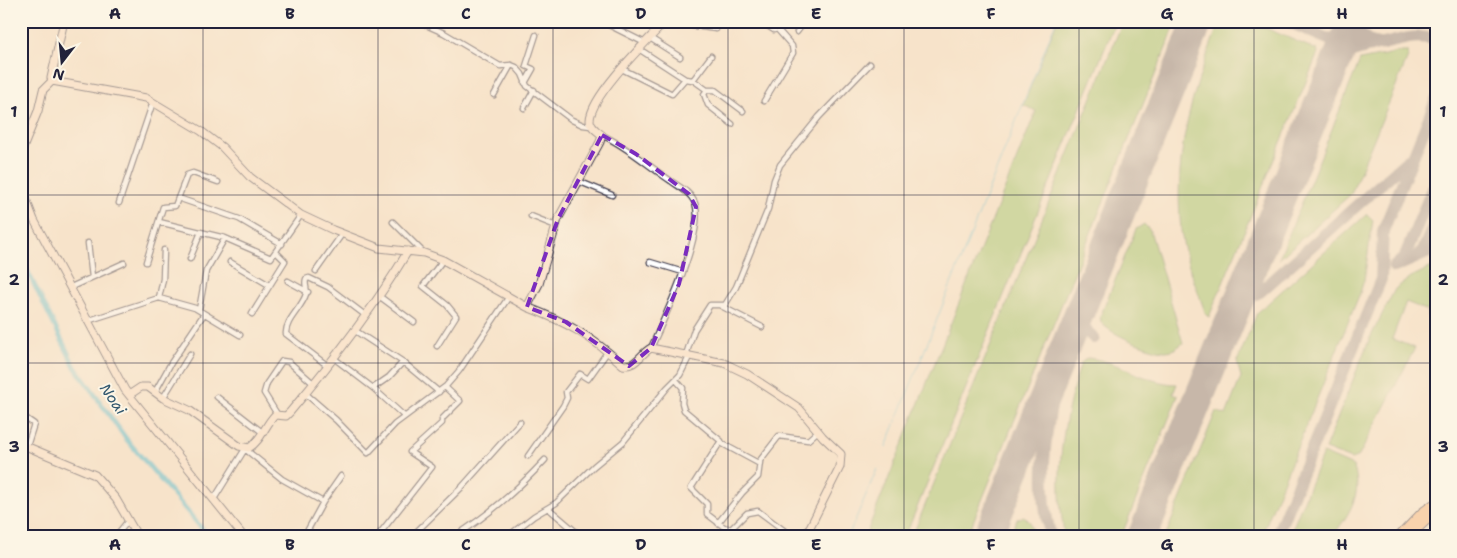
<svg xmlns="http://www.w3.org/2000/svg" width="1457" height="558" viewBox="0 0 1457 558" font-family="'Shantell Sans',sans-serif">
	<rect width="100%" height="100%" fill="#fcf5e5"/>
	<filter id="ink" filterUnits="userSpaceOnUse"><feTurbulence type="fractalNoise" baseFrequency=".02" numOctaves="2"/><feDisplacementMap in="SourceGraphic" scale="10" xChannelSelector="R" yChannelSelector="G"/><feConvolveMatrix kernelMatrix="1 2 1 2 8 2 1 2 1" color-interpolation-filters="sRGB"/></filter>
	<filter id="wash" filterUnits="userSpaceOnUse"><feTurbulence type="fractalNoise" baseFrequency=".0096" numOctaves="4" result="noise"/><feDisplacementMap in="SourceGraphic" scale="20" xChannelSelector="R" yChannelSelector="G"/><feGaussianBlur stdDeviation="1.12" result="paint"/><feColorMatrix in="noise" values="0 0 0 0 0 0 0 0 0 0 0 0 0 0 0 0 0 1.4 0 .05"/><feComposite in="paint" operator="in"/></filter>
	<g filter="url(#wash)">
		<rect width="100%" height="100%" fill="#f7e3ca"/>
		<path fill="#a2c771" stroke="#627456" d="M1057,21H1116L905,537H865L1036,111L1023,105Z
			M1123,21H1177L967,537H912Z
			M1220,21H1249L1317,50L1318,53L1209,317L1206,315C1197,288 1184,259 1181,230C1173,153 1192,92 1220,21Z
			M1375,21H1421C1408,27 1389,33 1376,26Z
			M1399,52H1408V57L1351,194L1279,259L1360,60Z
			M1367,214L1373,220L1364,280L1360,293L1261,537H1165L1216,411L1226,415L1241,377L1237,362L1257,313Z
			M1144,224L1150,230L1183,343C1178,347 1173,351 1165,351C1152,351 1107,333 1101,322L1100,317L1136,229Z
			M1436,265V301L1429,317L1427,316L1428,311L1406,302L1392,339L1415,348L1359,456L1351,459L1325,449L1369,340L1395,289L1411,277Z
			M1087,358C1119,360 1145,384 1177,384L1173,394L1178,396L1121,537H1065C1053,480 1063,417 1081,363Z
			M1323,453L1353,466C1365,493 1347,517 1332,537H1289Z
			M1024,516L1030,522L1035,537H1011L1017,519Z"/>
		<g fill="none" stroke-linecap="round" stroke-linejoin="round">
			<path stroke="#53bbd0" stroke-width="1" d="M886,447L1056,21
				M848,537L877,469"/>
			<path stroke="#53bbd0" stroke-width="5" d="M21,258L75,367L127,440L209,537"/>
			<path stroke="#8c8282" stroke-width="12" d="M1287,21C1311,31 1338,47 1364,47C1389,46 1411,31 1436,40
				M1355,21L1358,33L1371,42L1380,44
				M1336,64L1343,55L1363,49
				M1415,258L1423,250L1436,219
				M1397,266L1436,249
				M1394,267L1404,258L1436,180
				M1253,268L1248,285L1256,294L1260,292L1410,158
				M1081,308L1082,327L1094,338
				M1051,537C1035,479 1048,413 1062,356
				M1150,537V523L1157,501
				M1276,537L1381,279L1383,231L1436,100"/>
			<path stroke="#8c8282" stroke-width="30" d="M988,537L1198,21
				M1142,537L1353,21"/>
		</g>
	</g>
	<g filter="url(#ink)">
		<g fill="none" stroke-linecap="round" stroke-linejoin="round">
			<defs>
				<path id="street" d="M417,21L444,33L500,66L511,65L516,67L522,74L527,86L572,120L583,125L591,126
					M760,21L774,30L781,28L788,21
					M665,22L716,29
					M609,25L645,43
					M797,32L805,21
					M650,38L680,57
					M639,49L685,79
					M622,69L672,94L685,79L693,80L707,90L704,94L708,105L732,124
					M693,80L711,56
					M525,83L533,69L526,66L536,35
					M707,90H715L743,111
					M494,95L511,65
					M764,101L793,53L792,46L778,30
					M524,108L534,90
					M602,135C628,147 647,165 671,181C679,187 689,191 694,201C708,227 663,321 651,348
					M578,181L612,195
					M178,198L239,219L282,244
					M119,203L153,102
					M531,216L556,226
					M159,222L225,238L271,258L301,215
					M393,222L423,252
					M88,243L92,277
					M190,259L201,232
					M146,262L163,207L175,206L187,175L193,173L218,182
					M230,262L269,285
					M650,262L683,272
					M316,271L342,234
					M288,281L308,292
					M71,287L124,263
					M379,296L414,322
					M159,298L195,308L240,335
					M721,306L762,327
					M199,310L206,271L225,238
					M252,314L285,261L277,253
					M87,321L159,298L163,279L164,250
					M354,330L403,362L439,392
					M437,346L456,316L447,305L423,286L443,260
					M686,355L694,330L710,305H725L736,287L768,209L774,180L780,165L819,117L870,64
					M21,359L23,360
					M335,359L373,388L404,416
					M328,366L286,334C285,320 302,308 306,294C308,289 304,285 306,279L309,278L328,287L365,315
					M676,380L683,388L682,403L684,410L721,441L691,488L707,504V514L724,527L731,529L747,513L758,511L793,537
					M373,388L389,377L403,362
					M155,392L171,363L204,314
					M306,394L336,420L368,453L395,424L446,386L459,371L508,298
					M217,397L262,432
					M163,398L190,354
					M277,414L264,393L267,383L282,361L289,362L314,384
					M21,415L34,424L27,446
					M721,443L758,463L779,436L808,440L818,431
					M528,456L563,406L567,398L566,392L580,374L588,379L608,351
					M214,499L245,449L282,479L323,502
					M548,508L582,537
					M718,523L742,493L758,477L760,462
					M115,537L128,521
					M304,537L323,502L341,476
					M377,537L432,467L410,452L442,423V419L460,401L445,387
					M411,537L462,487L520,422
					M454,537C490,514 516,491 545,460
					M507,537L534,516L556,503L594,466L623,442L667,388L680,375L690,355"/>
				<path id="secondary" d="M64,21L51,78L52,81L146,98L201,131L222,147L250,177L301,215L333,230L379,248L424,253L443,260L527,307
					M666,21C648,40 591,95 590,120C590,127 597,131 602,135L600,142L558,219L539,284L527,307C568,323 591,336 623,365C636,367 640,354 651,348L724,363L747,374L799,408L823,437L841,454L840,467L805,537
					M21,153L38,111L43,90L52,81
					M21,179L27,202L34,220L125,390L244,537
					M129,395L141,387H148L163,398L189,410L239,446L249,448C261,441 265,425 275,415L286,416L290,412C333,361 374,308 408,251
					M21,446L28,447L95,475L116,499L138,537"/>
				<path id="highway" d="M1399,537L1422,513L1436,503
					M1408,537L1436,511"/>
			</defs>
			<use href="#street" stroke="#423f50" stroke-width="7"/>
			<use href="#secondary" stroke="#423f50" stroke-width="9"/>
			<use href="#highway" stroke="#423f50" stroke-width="11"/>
			<use href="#street" stroke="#fff" stroke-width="4.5"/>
			<use href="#secondary" stroke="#fce5cf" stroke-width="7"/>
			<use href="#highway" stroke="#f8bd88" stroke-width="9"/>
		</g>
	</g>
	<path d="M0 0H1457V558H0ZM602,135L636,154L689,194L696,207L679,284L651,348L629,366L566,322L527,307L558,219Z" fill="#f7e3ca" fill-opacity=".55" fill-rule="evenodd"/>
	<path fill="none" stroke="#7b2cbf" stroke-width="4" stroke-dasharray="10 6" stroke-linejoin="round" d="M602,135L636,154L689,194L696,207L679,284L651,348L629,366L566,322L527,307L558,219Z"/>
	<path fill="none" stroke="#22223b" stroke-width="1" stroke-opacity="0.55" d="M203,21V537M378,21V537M553,21V537M728,21V537M904,21V537M1079,21V537M1254,21V537M21,195H1436M21,363H1436"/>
	<g text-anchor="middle" stroke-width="4" stroke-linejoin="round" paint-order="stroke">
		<g font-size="15" font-style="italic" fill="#33586f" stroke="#fcf5e5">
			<text transform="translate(113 399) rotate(55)" y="5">Noai</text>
		</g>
	</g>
	<rect width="1457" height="558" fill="none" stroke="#fcf5e5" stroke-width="55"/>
	<g transform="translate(62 62) rotate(196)" stroke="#fcf5e5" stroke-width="4" paint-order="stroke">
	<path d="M0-4L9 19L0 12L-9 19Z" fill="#22223b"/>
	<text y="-8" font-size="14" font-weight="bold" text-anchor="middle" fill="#22223b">N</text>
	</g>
	<rect x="28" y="28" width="1402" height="502" fill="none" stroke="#22223b" stroke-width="2"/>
	<g font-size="16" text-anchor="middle" font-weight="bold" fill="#22223b">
		<text x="115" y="19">A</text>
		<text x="290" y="19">B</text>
		<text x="466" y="19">C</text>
		<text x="641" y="19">D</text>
		<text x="816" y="19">E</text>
		<text x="991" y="19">F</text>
		<text x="1167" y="19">G</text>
		<text x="1342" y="19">H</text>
		<text x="14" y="117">1</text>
		<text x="1443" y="117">1</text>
		<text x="14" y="285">2</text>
		<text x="1443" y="285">2</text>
		<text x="14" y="452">3</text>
		<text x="1443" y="452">3</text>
		<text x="115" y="550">A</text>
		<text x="290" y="550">B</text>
		<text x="466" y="550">C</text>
		<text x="641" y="550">D</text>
		<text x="816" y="550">E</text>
		<text x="991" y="550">F</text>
		<text x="1167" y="550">G</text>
		<text x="1342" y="550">H</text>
	</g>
</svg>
